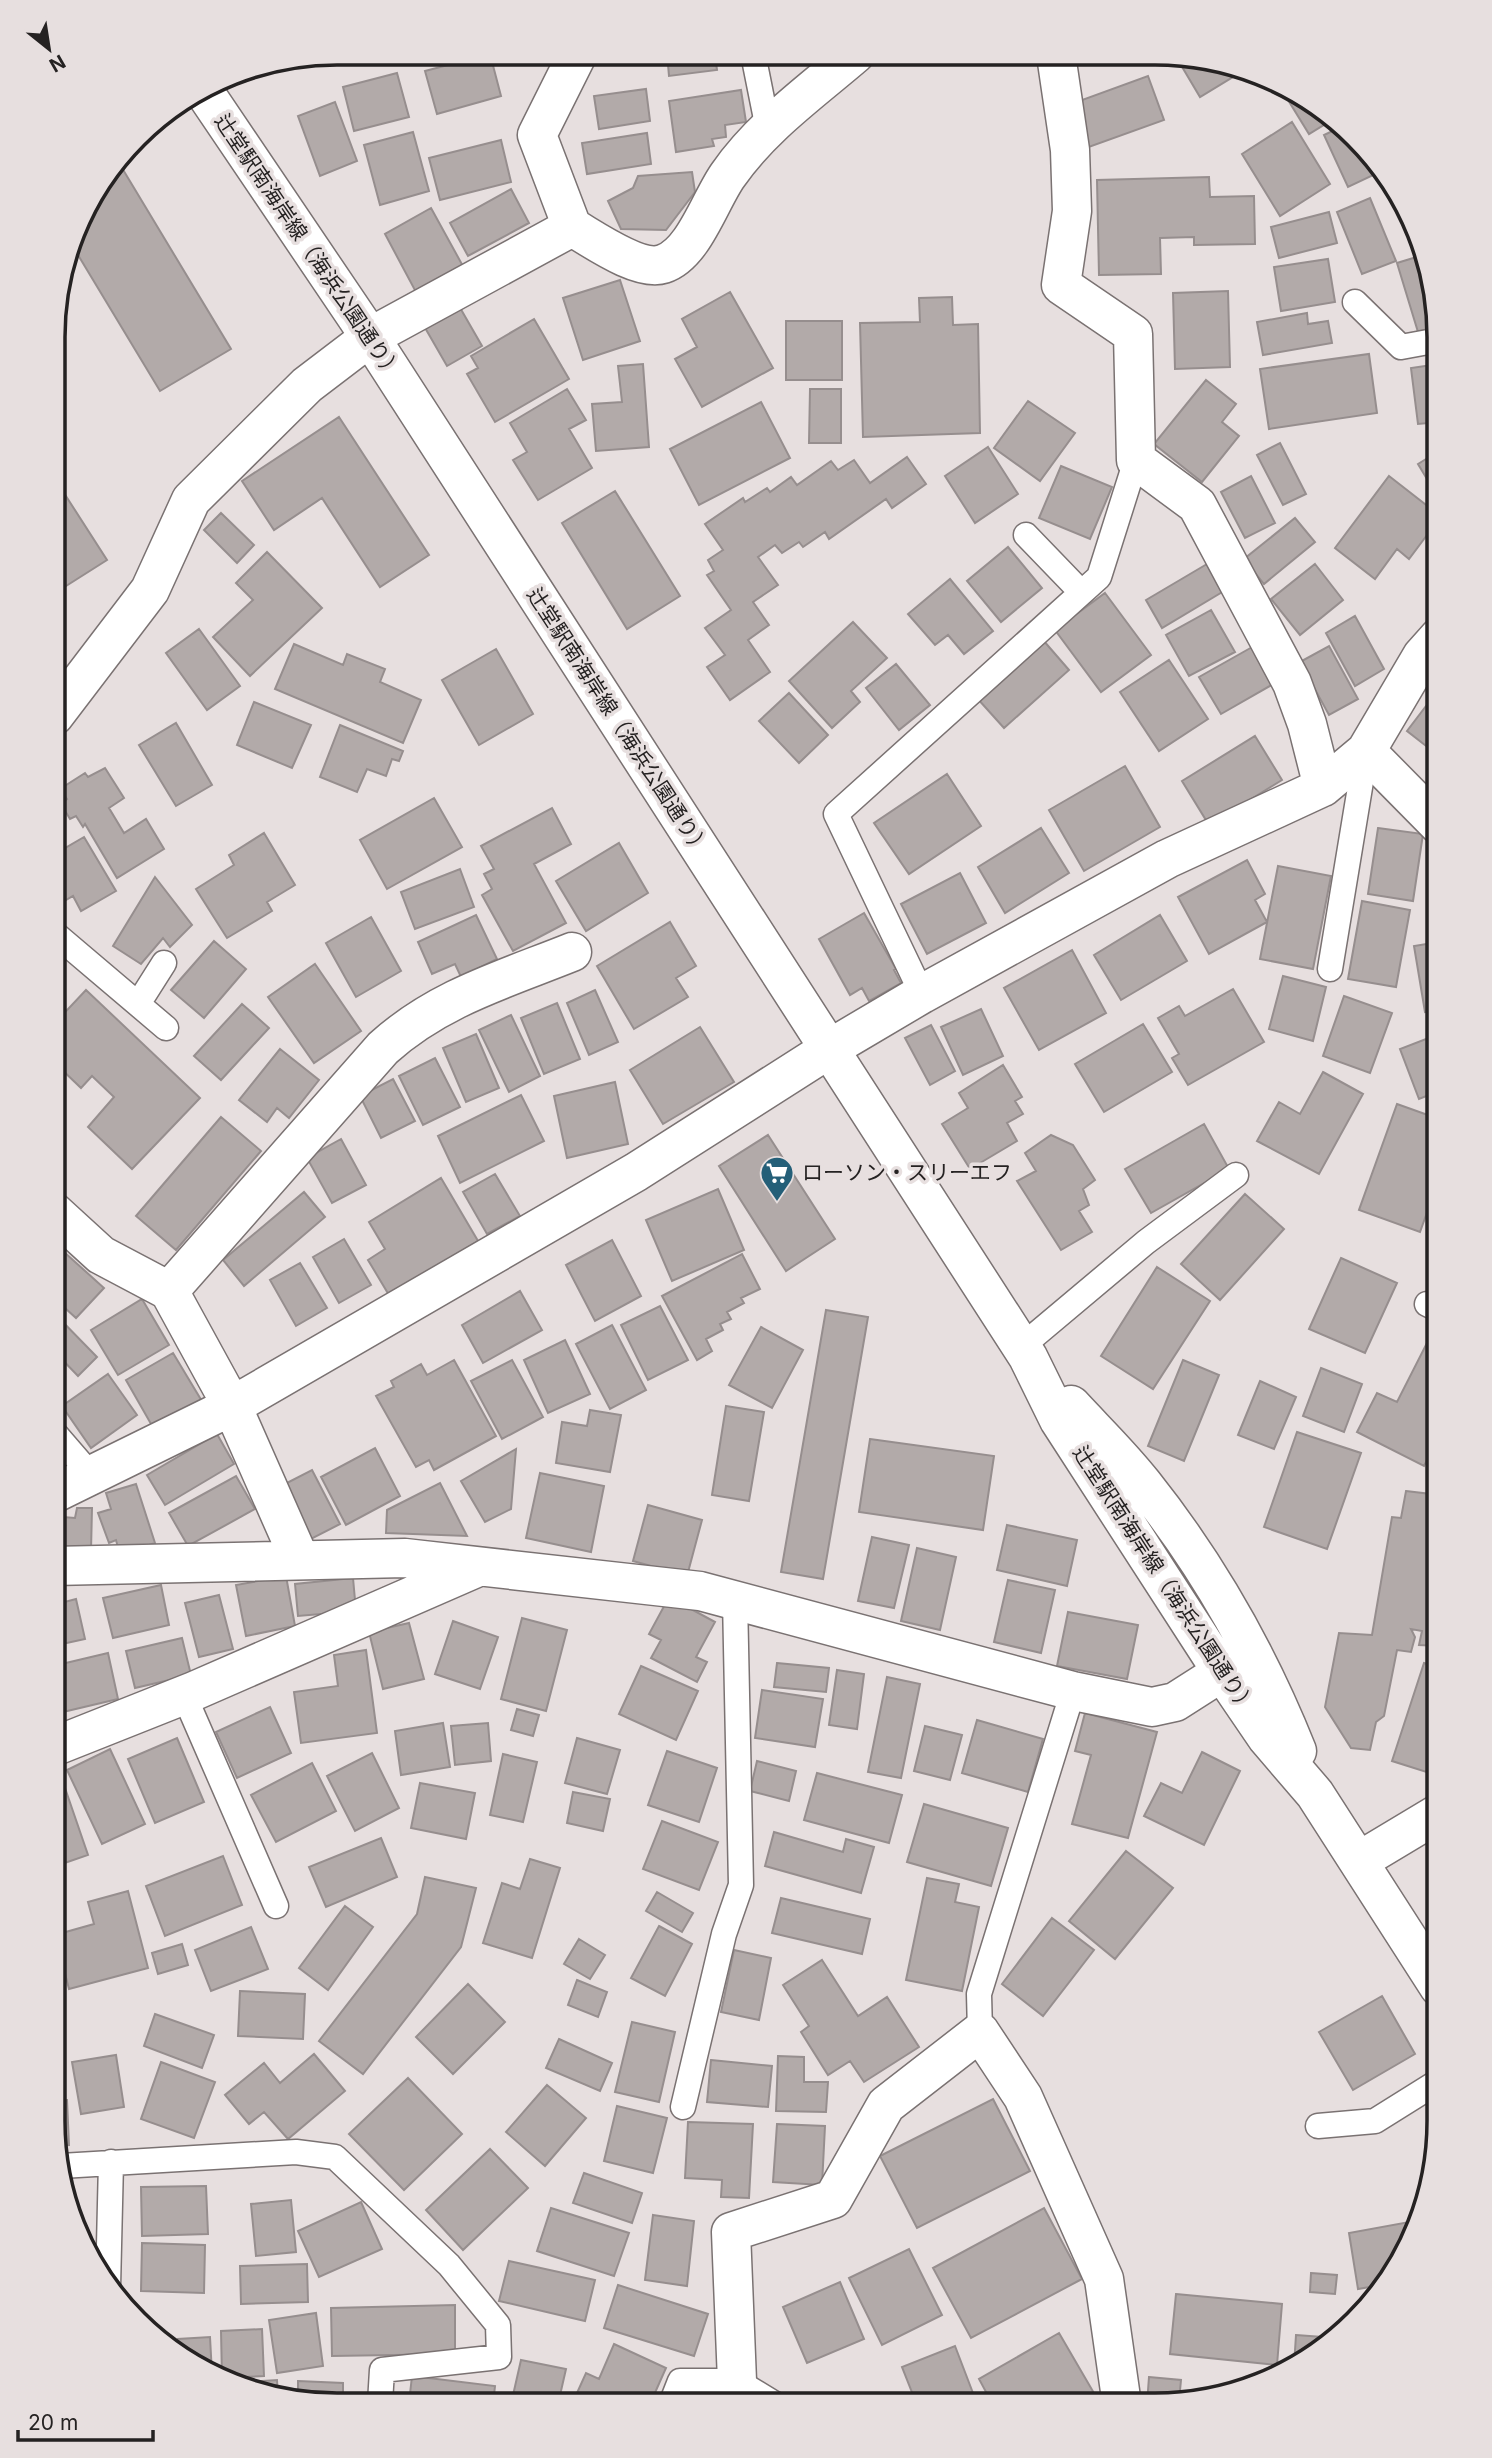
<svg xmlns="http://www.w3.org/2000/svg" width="1492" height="2458" viewBox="0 0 1492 2458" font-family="Inter,'Noto Sans JP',sans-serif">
	<rect width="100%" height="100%" fill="#e7dfdf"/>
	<path fill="#b2aaa9" stroke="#968e8e" stroke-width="2" d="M617,53H645L646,58L618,63Z
		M667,53L731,54L715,56L717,70L669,76Z
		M490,54L501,96L437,114L425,71Z
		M1175,55H1192L1246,69L1200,97Z
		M397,73L409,117L354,131L343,87Z
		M1148,76L1164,120L1086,148L1071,104Z
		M646,89L650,121L599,129L594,96Z
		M741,90L746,122L725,125L726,137L712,139L714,146L676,152L669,101Z
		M1292,91L1328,112L1335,118L1309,134L1285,95Z
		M335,102L357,161L320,176L298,116Z
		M1292,122L1330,184L1280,216L1242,154Z
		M1343,126L1384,170L1348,187L1324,135Z
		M413,132L429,191L380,205L364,145Z
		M647,133L651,164L587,174L582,143Z
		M501,140L511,182L440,200L429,158Z
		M119,163L231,349L160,391L72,245L82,211Z
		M692,172L695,192L666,230L621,229L608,201L633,188L638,176Z
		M1209,177L1210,197L1254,196L1255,244L1194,245V237L1160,238L1161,274L1099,275L1097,180Z
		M511,189L529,223L468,256L450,223Z
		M1396,191L1418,229L1419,233L1411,236Z
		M1370,198L1396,261L1362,274L1337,212Z
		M431,208L464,268L417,294L385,234Z
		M1329,212L1337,243L1279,258L1271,227Z
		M1423,255L1437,326L1418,332L1397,263Z
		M1328,259L1335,302L1281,311L1274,267Z
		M620,280L640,341L583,360L563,298Z
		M1228,291L1230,367L1175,369L1173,293Z
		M730,292L773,368L702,407L675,359L697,347L682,319Z
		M952,297L953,325L978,324L980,433L863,437L860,323L920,322L919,298Z
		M455,299L482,346L447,366L420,319Z
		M1307,313L1308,324L1328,321L1332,343L1263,355L1257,322Z
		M534,319L569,379L495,422L467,374L478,368L471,356Z
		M786,321H842V380H786Z
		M1369,354L1377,413L1269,429L1260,369Z
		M643,364L649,447L596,451L592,404L622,402L618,366Z
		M1439,364V422L1418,424L1411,368Z
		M1206,380L1236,404L1222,422L1239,436L1202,482L1154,444Z
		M567,389L586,420L569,429L592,468L538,500L513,460L527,452L510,423Z
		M810,389H841V443H809Z
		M1028,401L1075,433L1040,481L994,448Z
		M761,402L790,458L699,505L670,449Z
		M339,417L429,555L380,587L322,498L274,530L242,481Z
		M1280,443L1306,494L1283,505L1257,455Z
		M988,447L1018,494L975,523L945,476Z
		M1439,451V499L1418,464Z
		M907,457L926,484L892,508L886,499L829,539L825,532L803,547L799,542L782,553L775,545L758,557L778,585L753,602L769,625L748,640L770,672L730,700L707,667L725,655L705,628L731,610L707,575L714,571L708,560L723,550L705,524L743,498L745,502L767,488L770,492L791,477L797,485L831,461L838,470L854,460L870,483Z
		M1061,466L1112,487L1090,539L1039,518Z
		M1251,476L1275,523L1245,538L1221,492Z
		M1389,476L1439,515V519L1409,559L1397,549L1375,579L1335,548Z
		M55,479L107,560L55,593Z
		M615,491L680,596L627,629L562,523Z
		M221,513L254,545L237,563L204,530Z
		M1295,518L1315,542L1264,584L1244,559Z
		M1008,547L1042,588L1001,622L967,581Z
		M267,552L322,608L250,676L213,637L253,600L236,583Z
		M1207,564L1224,591L1162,628L1146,600Z
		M1315,564L1343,600L1300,635L1271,599Z
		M950,579L993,631L964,654L948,635L935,645L908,614Z
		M1105,593L1151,655L1101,692L1055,630Z
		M1211,610L1235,652L1189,676L1166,635Z
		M1355,616L1384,669L1355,686L1326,633Z
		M853,622L887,658L851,691L860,702L832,728L789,681Z
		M199,629L240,686L207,710L166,653Z
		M1043,640L1069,670L1004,728L977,698Z
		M294,644L343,665L347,654L385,669L380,682L421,700L403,743L275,689Z
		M1254,646L1275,683L1221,714L1199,677Z
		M1329,646L1358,699L1329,715L1300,662Z
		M496,649L533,714L479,745L442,680Z
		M1169,660L1208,719L1159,751L1120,692Z
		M896,664L930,705L899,730L866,688Z
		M1439,689V756L1407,731Z
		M789,693L828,735L799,763L759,721Z
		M254,702L311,725L292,768L237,745Z
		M176,723L212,785L176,806L139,745Z
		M340,725L403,751L399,761L392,759L386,776L367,769L357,792L320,777Z
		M1255,736L1282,780L1209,825L1182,781Z
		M1125,766L1160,827L1084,871L1049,810Z
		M105,768L124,798L109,808L124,833L146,819L164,849L117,878L85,824L83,827L76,816L70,819L61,804L67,799L60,789L85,773L88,777Z
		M947,774L981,826L909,874L874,823Z
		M434,798L462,847L387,889L360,840Z
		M552,808L571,844L534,864L566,923L513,951L482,895L492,889L484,874L494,869L481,846Z
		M1041,828L1069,873L1005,913L978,867Z
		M1378,828L1423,834L1413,901L1368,894Z
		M264,833L295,885L267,902L272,911L227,938L196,889L234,865L229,855Z
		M84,837L116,891L81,911L73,896L54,907V842L60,839L65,848Z
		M619,843L648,893L586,931L556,881Z
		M1247,860L1265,894L1255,900L1267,922L1209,954L1178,897Z
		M1278,866L1331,876L1313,969L1260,959Z
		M460,869L474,907L415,929L401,892Z
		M960,873L986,923L927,954L901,904Z
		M155,877L192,925L170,947L163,938L141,964L113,946Z
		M1439,882V925H1438L1429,884Z
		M1362,901L1410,910L1396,987L1348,979Z
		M864,913L896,969L894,970L901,983L869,1001L862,988L850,995L819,939Z
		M476,915L497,959L461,977L455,964L432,974L418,942Z
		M1160,915L1187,961L1121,1000L1094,955Z
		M371,917L401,971L356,997L326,943Z
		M670,922L696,966L676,978L688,997L634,1029L597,966Z
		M214,941L246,969L204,1018L171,990Z
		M1439,942V1010L1425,1012L1414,946Z
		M1072,950L1106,1013L1039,1050L1004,988Z
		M315,964L361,1031L314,1063L268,997Z
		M1283,976L1326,987L1313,1041L1269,1029Z
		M1233,989L1264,1042L1188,1085L1172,1058L1179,1054L1158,1018L1179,1006L1185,1016Z
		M86,990L200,1098L132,1169L88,1127L114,1097L92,1076L81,1088L54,1062V1024Z
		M595,990L618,1042L589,1055L567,1003Z
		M1344,996L1392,1013L1370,1073L1323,1056Z
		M557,1003L580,1059L544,1074L521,1018Z
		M242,1004L269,1028L221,1080L194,1056Z
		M981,1009L1003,1056L963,1075L941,1027Z
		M511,1015L540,1076L509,1092L479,1030Z
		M1143,1024L1172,1072L1104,1112L1075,1064Z
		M931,1025L955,1071L930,1085L905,1038Z
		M700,1027L734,1082L663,1124L630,1070Z
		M476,1034L499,1088L466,1102L443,1048Z
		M1439,1034V1091L1419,1099L1400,1049Z
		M280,1049L319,1080L289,1118L277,1108L267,1122L239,1100Z
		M435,1058L460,1107L423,1125L399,1076Z
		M1003,1065L1022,1097L1015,1101L1023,1114L1007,1123L1017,1141L970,1169L942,1124L968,1108L959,1093Z
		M1323,1072L1363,1094L1319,1174L1257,1141L1279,1102L1300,1114Z
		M393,1079L415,1121L381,1138L360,1096Z
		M615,1082L628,1144L567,1158L554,1096Z
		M521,1095L544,1141L460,1183L438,1136Z
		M1397,1104L1439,1119V1179L1420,1232L1359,1210Z
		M221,1117L261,1151L176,1250L136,1216Z
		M1204,1124L1229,1169L1151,1213L1125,1169Z
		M768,1135L835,1239L786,1271L719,1166Z
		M1051,1135L1073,1145L1095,1180L1083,1189L1089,1205L1079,1211L1092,1232L1061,1250L1017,1181L1036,1171L1025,1153Z
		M341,1139L366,1185L332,1203L307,1158Z
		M495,1174L520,1216L487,1234L463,1192Z
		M441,1178L478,1241L389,1295L368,1260L385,1249L369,1222Z
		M718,1189L744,1250L672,1281L646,1220Z
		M304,1192L325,1217L244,1286L223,1260Z
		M1245,1194L1284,1229L1220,1300L1181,1264Z
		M344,1239L371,1285L339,1303L313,1257Z
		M612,1240L641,1296L595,1321L566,1265Z
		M54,1243L104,1288L76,1318L54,1298Z
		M742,1254L760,1289L741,1298L744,1303L727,1312L731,1319L720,1324L723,1330L706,1339L712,1351L697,1360L662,1296Z
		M1341,1258L1397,1283L1365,1353L1309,1329Z
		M300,1263L327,1308L296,1326L270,1280Z
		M1157,1267L1210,1301L1153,1389L1101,1356Z
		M520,1291L542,1330L483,1363L462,1325Z
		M142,1299L169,1345L118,1375L91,1330Z
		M660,1306L688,1360L648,1380L621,1325Z
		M826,1310L868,1317L823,1579L781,1572Z
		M54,1313L97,1357L78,1376L54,1351Z
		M612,1325L646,1390L610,1409L576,1344Z
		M761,1327L803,1350L772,1408L729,1385Z
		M1431,1335L1439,1339V1437L1424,1466L1357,1432L1377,1393L1397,1402Z
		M565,1340L590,1394L548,1413L524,1360Z
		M173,1353L203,1403L155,1431L126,1380Z
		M454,1360L496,1436L434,1470L429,1460L416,1467L376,1396L394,1387L391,1381L421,1364L427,1375Z
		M512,1360L543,1417L502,1439L471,1381Z
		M1183,1360L1219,1375L1184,1461L1148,1446Z
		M1321,1368L1362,1384L1344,1432L1303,1416Z
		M108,1374L137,1415L91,1448L62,1406Z
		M1260,1381L1296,1397L1274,1449L1238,1435Z
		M726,1406L764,1412L749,1501L712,1495Z
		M590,1410L621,1415L610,1472L556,1463L562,1422L587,1426Z
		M1297,1432L1361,1453L1327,1549L1264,1527Z
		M217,1434L234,1464L165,1505L147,1475Z
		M870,1439L994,1456L983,1530L859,1512Z
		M375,1448L400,1496L346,1525L321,1477Z
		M516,1449L511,1509L485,1522L461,1481Z
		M312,1470L340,1524L309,1540L281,1486Z
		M540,1473L604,1486L591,1552L526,1538Z
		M236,1476L255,1509L188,1546L169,1513Z
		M440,1483L467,1536L386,1533L387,1510Z
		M136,1484L155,1543L120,1555L116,1540L109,1543L98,1513L111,1509L106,1493Z
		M1406,1491L1439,1495V1646L1419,1645L1422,1631L1411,1629L1415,1637L1411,1652L1397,1650L1384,1716L1376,1722L1370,1750L1351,1748L1325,1707L1339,1633L1372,1635L1392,1517L1401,1518Z
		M648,1505L702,1520L687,1576L633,1561Z
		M77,1508H92L91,1551H53V1524L63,1517L75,1518Z
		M1007,1525L1077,1540L1067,1586L997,1570Z
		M872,1537L909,1545L894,1608L858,1601Z
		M917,1548L956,1557L940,1630L901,1621Z
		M286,1576L295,1626L246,1636L236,1585Z
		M353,1578L356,1611L298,1616L295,1584Z
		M1008,1580L1055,1590L1041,1653L994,1642Z
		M161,1585L169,1625L113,1638L103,1598Z
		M219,1595L233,1649L199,1657L185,1603Z
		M669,1597L715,1622L696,1657L707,1662L697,1682L651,1658L661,1640L649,1634Z
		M76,1599L85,1639L53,1646V1605Z
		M1068,1612L1138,1625L1127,1679L1057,1666Z
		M522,1618L567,1630L546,1711L501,1699Z
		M453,1621L498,1637L480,1689L435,1674Z
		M409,1623L424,1679L383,1689L369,1632Z
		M182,1638L191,1675L135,1688L126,1651Z
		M366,1650L377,1733L301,1743L294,1692L338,1686L334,1655Z
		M108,1653L118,1699L63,1712L53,1666Z
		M777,1663L829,1668L826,1692L774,1687Z
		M1424,1663L1439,1668V1776L1392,1761Z
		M641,1666L698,1691L676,1740L619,1714Z
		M837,1670L864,1674L857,1729L829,1725Z
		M887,1677L920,1684L901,1778L868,1772Z
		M762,1690L823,1699L815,1747L755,1738Z
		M270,1707L291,1753L237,1778L216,1732Z
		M517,1709L539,1715L533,1736L511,1730Z
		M1085,1713L1157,1732L1128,1838L1072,1824L1091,1755L1075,1751Z
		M977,1720L1043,1739L1028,1792L962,1773Z
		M443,1723L450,1767L401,1775L395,1731Z
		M488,1723L491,1761L455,1765L451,1726Z
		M925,1726L962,1735L950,1780L914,1771Z
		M177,1738L204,1802L155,1823L128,1759Z
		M577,1738L620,1750L607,1794L565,1783Z
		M110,1749L145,1824L102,1844L67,1770Z
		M667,1751L717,1768L699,1822L648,1805Z
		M1202,1752L1240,1771L1204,1845L1144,1816L1161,1783L1182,1793Z
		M372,1753L399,1808L355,1831L327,1776Z
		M503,1754L537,1762L523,1822L490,1815Z
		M757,1761L796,1771L789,1801L750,1791Z
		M312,1763L336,1811L276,1842L251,1795Z
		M817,1773L902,1795L889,1843L804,1820Z
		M420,1783L475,1793L466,1839L411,1828Z
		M65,1788L88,1855L53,1867V1792Z
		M573,1792L610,1799L603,1831L567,1823Z
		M924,1804L1008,1828L991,1886L907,1862Z
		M662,1821L718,1842L699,1890L643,1869Z
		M774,1832L843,1852L846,1839L874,1847L861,1893L765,1866Z
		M381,1838L397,1877L326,1907L309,1867Z
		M1126,1851L1173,1888L1115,1959L1069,1921Z
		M223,1856L242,1905L165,1936L146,1886Z
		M530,1859L560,1868L532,1958L483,1943L502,1883L520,1889Z
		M425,1877L476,1888L461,1947L363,2074L319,2041L417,1914Z
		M927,1878L959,1884L955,1902L979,1907L962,1991L906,1980Z
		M128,1891L148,1968L69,1989L55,1935L94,1924L88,1902Z
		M657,1892L693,1913L682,1932L646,1911Z
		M781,1898L870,1919L862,1954L772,1933Z
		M345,1906L373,1927L328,1990L299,1968Z
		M1052,1918L1094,1950L1043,2016L1002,1984Z
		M659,1926L692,1944L665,1996L631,1978Z
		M251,1927L268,1969L211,1991L195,1950Z
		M579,1939L605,1955L590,1979L564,1964Z
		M182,1944L188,1965L158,1974L152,1953Z
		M734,1950L771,1958L759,2020L721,2012Z
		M822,1960L858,2016L887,1997L919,2047L864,2082L850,2061L828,2075L801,2032L809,2026L783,1985Z
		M577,1980L607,1992L598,2017L568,2005Z
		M468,1984L505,2022L453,2074L416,2037Z
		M240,1991L305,1994L303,2039L238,2036Z
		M1382,1996L1415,2054L1353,2090L1319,2032Z
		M155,2014L214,2035L202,2068L144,2046Z
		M632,2022L675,2032L659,2102L615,2092Z
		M559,2039L612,2063L600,2091L546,2068Z
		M314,2054L345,2091L288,2139L264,2112L249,2124L225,2095L264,2063L280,2083Z
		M116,2055L124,2107L81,2114L72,2062Z
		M778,2056L804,2057V2082H828L826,2112L776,2111Z
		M711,2060L772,2066L768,2107L707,2102Z
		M161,2062L215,2082L194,2138L141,2119Z
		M408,2078L462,2134L404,2190L349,2134Z
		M547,2085L586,2118L545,2166L506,2132Z
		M993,2099L1030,2171L917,2228L880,2156Z
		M67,2100L69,2145L58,2146L53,2101Z
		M617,2106L667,2118L653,2173L604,2161Z
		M688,2122L753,2124L749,2198L721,2197L722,2180L685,2178Z
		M777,2124L825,2126L822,2185L773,2182Z
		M490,2149L528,2188L463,2250L426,2210Z
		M584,2173L642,2193L632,2223L573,2203Z
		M206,2186L208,2234L142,2236L141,2187Z
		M291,2200L296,2252L256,2256L251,2204Z
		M361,2202L382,2249L319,2277L298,2231Z
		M551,2208L629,2233L614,2276L537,2251Z
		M1044,2208L1082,2279L971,2338L933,2268Z
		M653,2215L694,2221L687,2286L645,2280Z
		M72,2220H84V2246L74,2229Z
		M1420,2220L1387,2284L1358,2289L1349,2233Z
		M142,2243L205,2245L204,2293L141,2291Z
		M909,2249L942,2315L882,2345L849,2278Z
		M509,2261L595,2280L585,2321L499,2301Z
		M307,2264L308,2302L241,2304L240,2266Z
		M1311,2273L1337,2275L1335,2294L1310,2292Z
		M840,2282L864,2339L807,2363L783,2307Z
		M618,2285L708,2314L694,2356L604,2328Z
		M1176,2294L1282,2304L1277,2365L1170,2354Z
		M455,2305V2354L332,2356L331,2308Z
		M316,2313L323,2366L277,2373L269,2320Z
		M262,2329L264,2376L222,2378L221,2331Z
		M1059,2333L1098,2400L1088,2405H993L979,2379Z
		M1296,2335L1337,2338L1294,2366Z
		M210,2337L212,2374L179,2355L178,2339Z
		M614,2344L666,2368L650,2404H572L586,2373L599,2379Z
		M955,2346L976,2401L967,2405H917L902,2367Z
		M521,2360L566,2369L558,2404H511Z
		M412,2376L495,2386L493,2404L409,2403Z
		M1149,2377L1181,2380L1179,2401L1147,2404Z
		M277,2380L278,2397L247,2389V2382Z
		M298,2381L343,2383V2403L298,2402Z"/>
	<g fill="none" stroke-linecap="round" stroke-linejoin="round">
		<defs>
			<path id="service" d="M753,54L768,129
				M1355,302L1401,347L1439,340
				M1026,535L1081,592
				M54,933L166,1028
				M1330,969L1366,751
				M922,994L836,814L1099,577L1136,460
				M138,1004L164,963
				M1427,1304L1439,1310
				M1021,1347L1146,1242L1236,1175
				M53,1431L91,1475
				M184,1695L276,1906
				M980,2032L979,1994L1073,1691
				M683,2107L724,1934L741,1885L735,1599
				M1318,2126L1375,2121L1439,2081
				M61,2166L296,2152L335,2157L449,2265L498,2325L499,2357L382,2370L380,2403
				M108,2287L111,2162
				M671,2404L680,2381H737L775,2404"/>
			<path id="minor" d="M1056,55L1070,150L1072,211L1061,285L1133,334L1136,460L1197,505L1292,683L1307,724L1323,787
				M572,227L537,135L578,53
				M54,716L150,590L191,500L307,385L370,337L572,227C593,239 639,272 663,264C694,254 710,200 728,175C761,127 812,91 855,54
				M1366,751L1439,825
				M54,1212L101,1255L169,1291L232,1406L300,1560
				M169,1291L383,1048C438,998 505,979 572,952
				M53,1494L232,1406L636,1172L829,1049L922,994L1167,859L1323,787L1366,751L1422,656L1439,637
				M53,1566L405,1558L700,1591L1073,1691L1152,1707L1175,1702L1222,1672
				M53,1747L194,1691L476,1568
				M1359,1861L1439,1813
				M737,2381L731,2232L833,2199L886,2105L980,2032L1023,2097L1104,2279L1122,2405"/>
			<path id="tertiary" d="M203,90L370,337L1028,1357L1059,1420L1222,1672L1267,1738L1315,1794L1439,1987
				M1071,1405C1095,1431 1121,1456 1143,1484C1206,1563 1259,1656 1297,1751"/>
		</defs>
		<use href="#service" stroke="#7a7272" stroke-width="27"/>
		<use href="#minor" stroke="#7a7272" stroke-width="41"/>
		<use href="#tertiary" stroke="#7a7272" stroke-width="41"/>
		<use href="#service" stroke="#fff" stroke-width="24"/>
		<use href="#minor" stroke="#fff" stroke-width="38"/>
		<use href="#tertiary" stroke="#fff" stroke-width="38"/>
	</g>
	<defs>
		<symbol id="supermarket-pin" viewBox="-11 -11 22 30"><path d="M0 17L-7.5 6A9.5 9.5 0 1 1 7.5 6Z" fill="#245f78" stroke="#e7dfdf"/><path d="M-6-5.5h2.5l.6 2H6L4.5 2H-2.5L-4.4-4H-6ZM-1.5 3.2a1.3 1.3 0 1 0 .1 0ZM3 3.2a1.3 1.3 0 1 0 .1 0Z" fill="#fff"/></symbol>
	</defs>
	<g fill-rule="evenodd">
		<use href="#supermarket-pin" x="758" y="1154" width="38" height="52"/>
	</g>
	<g text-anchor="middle" stroke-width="7" stroke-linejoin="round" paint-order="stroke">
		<g font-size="21" fill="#252222" stroke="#e7dfdf">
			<text transform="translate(308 247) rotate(56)" y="7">辻堂駅南海岸線（海浜公園通り）</text>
			<text transform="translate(618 722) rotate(57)" y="7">辻堂駅南海岸線（海浜公園通り）</text>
			<text transform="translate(1164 1580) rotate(57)" y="7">辻堂駅南海岸線（海浜公園通り）</text>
		</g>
		<g font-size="21" fill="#252222" stroke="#e7dfdf" text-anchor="start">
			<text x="802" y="1180">ローソン・スリーエフ</text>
		</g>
	</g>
	<path d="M0 0H1492V2458H0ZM337 65H1155A272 272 0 0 1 1427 337V2121A272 272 0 0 1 1155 2393H337A272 272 0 0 1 65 2121V337A272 272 0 0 1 337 65Z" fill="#e7dfdf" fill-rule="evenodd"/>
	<path fill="none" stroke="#252222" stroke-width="3.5" d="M337 65H1155A272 272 0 0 1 1427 337V2121A272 272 0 0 1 1155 2393H337A272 272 0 0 1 65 2121V337A272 272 0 0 1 337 65Z"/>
	<g transform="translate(49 49) rotate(150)" stroke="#e7dfdf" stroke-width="5" paint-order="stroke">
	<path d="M0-5L12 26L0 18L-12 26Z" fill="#252222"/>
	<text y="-10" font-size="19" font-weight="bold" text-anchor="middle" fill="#252222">N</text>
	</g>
	<path d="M18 2430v10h135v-10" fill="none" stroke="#252222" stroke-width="3.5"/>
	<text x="28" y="2430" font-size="21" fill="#252222" stroke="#e7dfdf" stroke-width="5" paint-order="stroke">20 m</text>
</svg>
